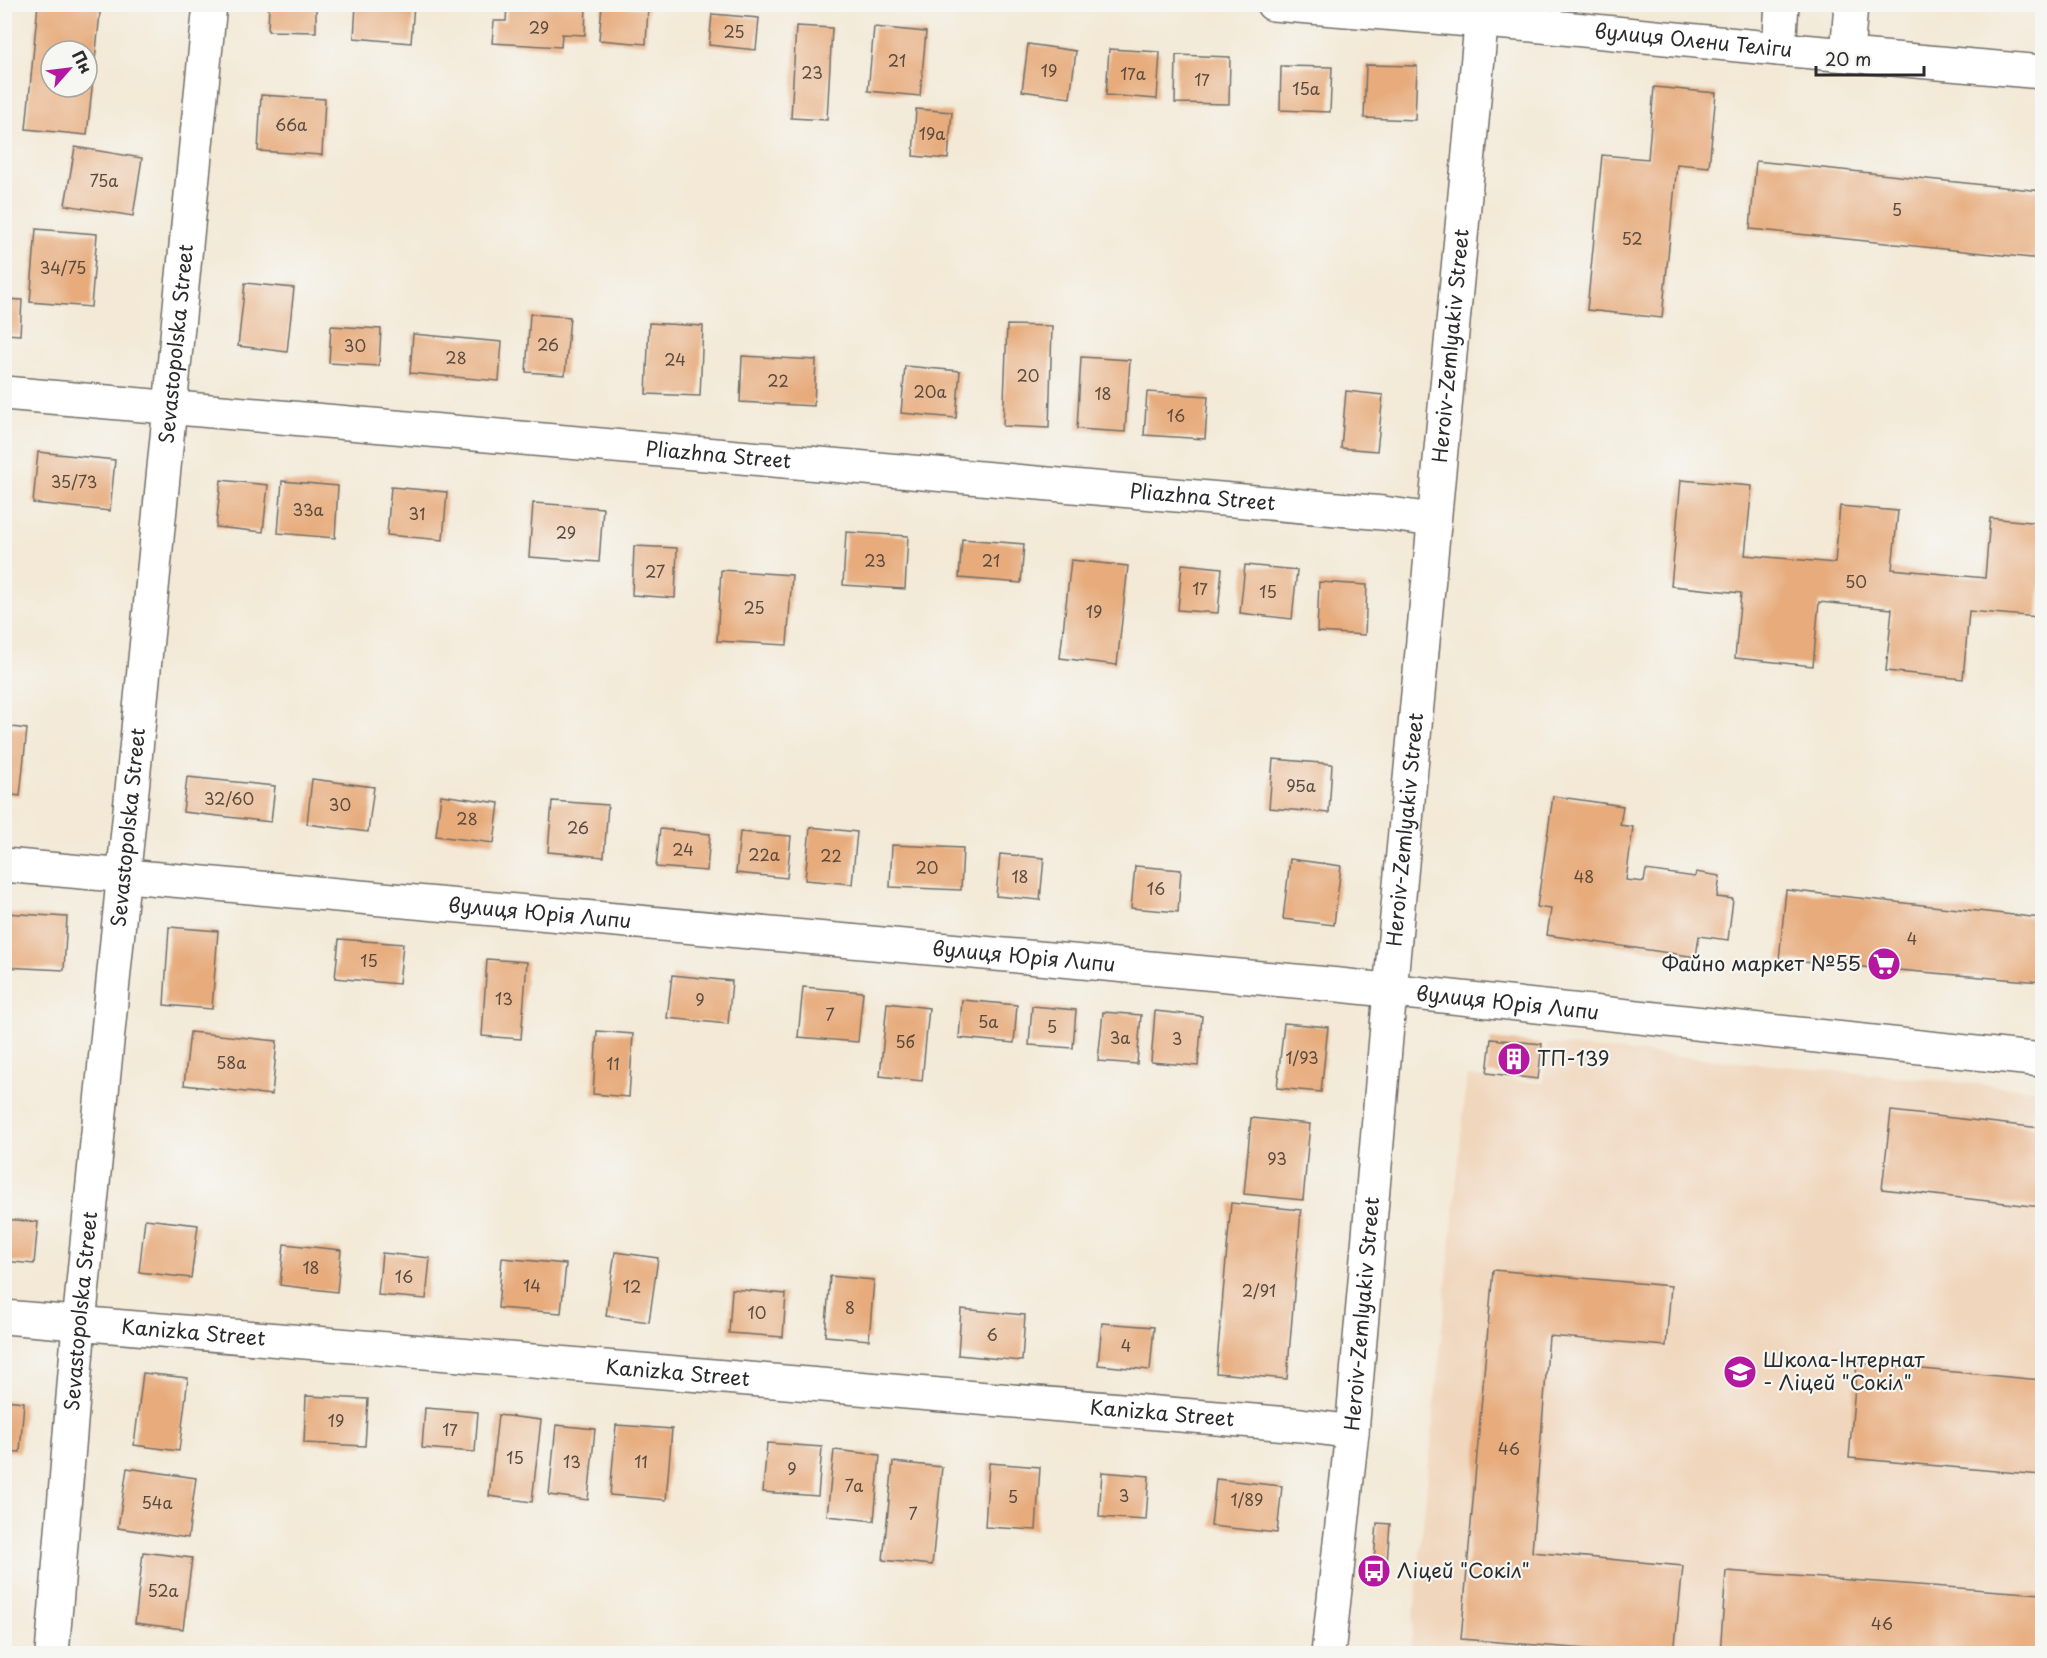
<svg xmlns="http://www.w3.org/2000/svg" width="2047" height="1658" viewBox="0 0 2047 1658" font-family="'Playpen Sans',sans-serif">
	<rect width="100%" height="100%" fill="#f6f6f2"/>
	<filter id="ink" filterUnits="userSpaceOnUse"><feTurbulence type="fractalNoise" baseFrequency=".0167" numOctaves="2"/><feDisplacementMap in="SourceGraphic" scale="12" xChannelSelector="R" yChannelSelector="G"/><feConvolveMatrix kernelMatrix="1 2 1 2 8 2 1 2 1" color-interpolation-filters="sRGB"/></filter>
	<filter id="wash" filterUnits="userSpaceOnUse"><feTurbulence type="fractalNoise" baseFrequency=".008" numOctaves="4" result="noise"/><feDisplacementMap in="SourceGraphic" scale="24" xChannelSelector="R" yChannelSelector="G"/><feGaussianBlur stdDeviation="1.35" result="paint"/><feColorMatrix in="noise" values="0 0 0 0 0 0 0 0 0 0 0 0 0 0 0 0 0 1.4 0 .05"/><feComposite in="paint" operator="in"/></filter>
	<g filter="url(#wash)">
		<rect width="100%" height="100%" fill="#f3e9d6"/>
		<path fill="#f0d6bc" d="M1547,1044L2042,1090V1653L1410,1654L1467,1076L1543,1083Z"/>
		<g id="blocks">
			<path fill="#e7ab7b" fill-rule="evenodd" d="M38,4H101L87,135L26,129ZM51,51H87V87H51Z
				M269,4H316V32L268,31Z
				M356,4H414L411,43L354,38Z
				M507,5H586L585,35L562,34L561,47L492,43L494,21H506Z
				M602,5L648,8L646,44L599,40Z
				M712,14L759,18L756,50L709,45Z
				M796,26L832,28L827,120L791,118Z
				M874,27L926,32L920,96L868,91Z
				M1028,44L1076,51L1070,98L1022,91Z
				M1109,49L1160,52L1157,99L1106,95Z
				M1176,55L1230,57L1229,104L1175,103Z
				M1366,65L1417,66L1415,120L1364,118Z
				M1281,66L1332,67L1330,112L1280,110Z
				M1654,87L1716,93L1709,167L1677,164L1662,318L1587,310L1602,155L1648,159Z
				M261,95L325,99L322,155L258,151Z
				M916,109L952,112L948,159L913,156Z
				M75,147L142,158L133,216L65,205Z
				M1756,161L2042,191V259L1750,229Z
				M36,229L97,234L91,307L30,302Z
				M245,283L294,288L287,352L238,346Z
				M4,299L22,300L20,335L4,334Z
				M530,314L570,317L565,375L526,372Z
				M649,323L703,326L700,396L646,394Z
				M1007,325L1052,326L1049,428L1003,426Z
				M331,326L381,329L379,366L329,363Z
				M413,334L502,342L499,381L410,373Z
				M742,356L816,360L814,406L740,402Z
				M1081,357L1130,360L1125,432L1077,429Z
				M905,366L960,371L956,418L901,413Z
				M1346,391L1383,395L1377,451L1341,448Z
				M1147,392L1208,396L1205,439L1144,435Z
				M38,452L115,460L110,511L33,503Z
				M221,480L268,485L263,532L216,527Z
				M1681,480L1752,486L1745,555L1835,563L1840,506L1898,511L1892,569L1985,578L1990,518L2042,523V566L2038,617L1969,611L1963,679L1886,671L1892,609L1819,602L1813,666L1735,658L1741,593L1671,586Z
				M282,481L338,486L335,538L278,533Z
				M391,487L447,492L443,540L387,535Z
				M533,503L603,508L599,562L529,557Z
				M846,532L908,536L905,589L843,585Z
				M962,539L1024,544L1021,583L959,578Z
				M634,546L677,548L675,598L632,595Z
				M1071,560L1128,566L1117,665L1060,658Z
				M1182,564L1222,568L1218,613L1178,610Z
				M1245,565L1297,570L1292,619L1240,613Z
				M721,570L792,575L787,645L717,641Z
				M1319,582L1367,585L1365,635L1317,632Z
				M4,726L27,729L20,796L4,794Z
				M1273,759L1332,764L1329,813L1269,808Z
				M187,777L275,786L271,822L183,812Z
				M312,779L374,787L368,832L307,824Z
				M441,795L499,803L494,843L436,836Z
				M1553,796L1623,806L1620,825L1633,827L1626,880L1644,882L1646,870L1695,877L1696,872L1720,876L1717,897L1733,899L1728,940L1699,936L1696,957L1547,935L1551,909L1537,907Z
				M552,801L608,805L604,857L548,852Z
				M810,827L857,832L852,884L805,880Z
				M660,829L710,834L707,871L656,867Z
				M740,832L791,836L787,878L736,873Z
				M892,845L963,848L961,890L890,887Z
				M1000,854L1044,858L1040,900L996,896Z
				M1290,859L1341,866L1334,925L1283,919Z
				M1135,866L1181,870L1178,912L1131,908Z
				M1786,890L2042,918V982L1779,960Z
				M5,913L67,917L64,970L4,967Z
				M169,927L218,931L212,1009L164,1005Z
				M339,939L403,944L399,984L335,978Z
				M487,959L527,962L521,1039L482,1036Z
				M672,975L732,981L728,1024L667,1018Z
				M803,987L863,992L858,1042L798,1037Z
				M962,1000L1017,1005L1014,1043L959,1038Z
				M887,1003L929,1008L922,1081L880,1076Z
				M1032,1006L1076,1010L1073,1048L1029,1045Z
				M1155,1011L1202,1016L1198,1066L1151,1062Z
				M1103,1012L1141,1015L1137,1064L1098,1061Z
				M1284,1023L1328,1027L1321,1092L1277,1088Z
				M597,1031L633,1034L629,1097L593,1094Z
				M190,1032L277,1041L272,1095L184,1085Z
				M1491,1039L1542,1044L1538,1079L1487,1073Z
				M1891,1111L2042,1128V1207L1882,1189Z
				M1251,1118L1310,1124L1303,1200L1244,1194Z
				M1231,1203L1301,1210L1287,1379L1216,1373Z
				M4,1219L38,1222L34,1264L4,1261Z
				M145,1219L198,1225L191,1278L139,1272Z
				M284,1244L341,1250L337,1292L280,1285Z
				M615,1252L658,1258L649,1322L606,1316Z
				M382,1253L430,1258L426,1299L378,1295Z
				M502,1258L566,1264L561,1313L498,1308Z
				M1493,1270L1671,1286L1666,1346L1549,1336L1532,1552L1683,1566L1674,1654H1650L1461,1639Z
				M830,1276L874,1280L869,1340L825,1336Z
				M732,1289L786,1294L783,1337L729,1333Z
				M961,1309L1025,1315L1022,1361L958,1355Z
				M1102,1323L1154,1327L1150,1370L1098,1365Z
				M1857,1363L2042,1380V1475L1849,1458Z
				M143,1373L188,1378L179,1451L134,1445Z
				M306,1396L368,1399L365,1446L304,1443Z
				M4,1400L24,1402L20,1452L4,1451Z
				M425,1408L478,1412L475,1452L422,1448Z
				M498,1415L541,1420L532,1502L489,1496Z
				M556,1425L595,1429L588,1500L549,1495Z
				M616,1425L672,1429L666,1500L610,1495Z
				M767,1443L822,1447L818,1496L763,1492Z
				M834,1450L880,1455L874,1521L827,1516Z
				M893,1462L942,1467L932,1565L883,1560Z
				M989,1463L1040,1467L1036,1530L985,1527Z
				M127,1468L196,1478L188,1538L118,1528Z
				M1102,1472L1149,1476L1146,1520L1099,1517Z
				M1216,1479L1282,1486L1277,1533L1211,1526Z
				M1377,1523L1390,1524L1387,1562L1374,1561Z
				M143,1552L192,1558L183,1629L135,1623Z
				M1726,1571L2042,1594V1654H1720Z
				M1208,1647L1262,1652V1654H1208Z"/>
		</g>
	</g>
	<g filter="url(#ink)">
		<use href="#blocks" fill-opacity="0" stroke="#716e67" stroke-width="1.5"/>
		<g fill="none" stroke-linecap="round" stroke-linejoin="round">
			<defs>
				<g id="minor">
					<path id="s1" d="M1273,4L1532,25L1779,49L2042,72"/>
					<path d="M1779,49L1782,4"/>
					<path d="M1847,55L1851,4"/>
					<path id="s2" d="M4,393L1383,513L1433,520"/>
					<path id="s3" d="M4,865L1339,985L2042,1060"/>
					<path id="s4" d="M4,1317L1301,1425L1352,1432"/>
					<path id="s5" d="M52,1654L79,1324L210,4"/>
				</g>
				<g id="major">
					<path id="s6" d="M1328,1654L1352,1432L1390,991L1483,4"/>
				</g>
			</defs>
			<use href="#minor" stroke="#716e67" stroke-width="36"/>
			<use href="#major" stroke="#716e67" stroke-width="36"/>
			<use href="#minor" stroke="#fff" stroke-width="33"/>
			<use href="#major" stroke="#fff" stroke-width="33"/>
		</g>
	</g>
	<defs>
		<symbol id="supermarket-disc" viewBox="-11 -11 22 22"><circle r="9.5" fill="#b5179e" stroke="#f6f6f2"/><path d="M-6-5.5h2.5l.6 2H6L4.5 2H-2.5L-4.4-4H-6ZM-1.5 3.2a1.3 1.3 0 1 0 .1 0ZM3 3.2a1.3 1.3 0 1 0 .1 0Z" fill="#fff"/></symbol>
		<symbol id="building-disc" viewBox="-11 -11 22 22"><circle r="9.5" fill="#b5179e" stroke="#f6f6f2"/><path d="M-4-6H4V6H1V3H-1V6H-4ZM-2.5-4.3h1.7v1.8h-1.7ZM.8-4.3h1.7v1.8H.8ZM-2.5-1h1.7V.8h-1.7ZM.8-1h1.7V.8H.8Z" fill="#fff"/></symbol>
		<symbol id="school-disc" viewBox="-11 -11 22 22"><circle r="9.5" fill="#b5179e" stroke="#f6f6f2"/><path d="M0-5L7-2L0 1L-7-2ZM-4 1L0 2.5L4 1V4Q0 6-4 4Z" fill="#fff"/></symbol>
		<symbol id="bus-disc" viewBox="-11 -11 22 22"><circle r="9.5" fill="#b5179e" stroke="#f6f6f2"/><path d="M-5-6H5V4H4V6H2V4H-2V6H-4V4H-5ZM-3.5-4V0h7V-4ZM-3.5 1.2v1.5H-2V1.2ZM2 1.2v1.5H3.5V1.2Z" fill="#fff"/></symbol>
	</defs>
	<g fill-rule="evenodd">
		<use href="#supermarket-disc" x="1865" y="945" width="38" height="38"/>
		<use href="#building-disc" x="1495" y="1040" width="38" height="38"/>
		<use href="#school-disc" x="1721" y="1353" width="38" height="38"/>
		<use href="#bus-disc" x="1355" y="1552" width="38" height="38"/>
	</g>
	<g text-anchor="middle" stroke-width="4.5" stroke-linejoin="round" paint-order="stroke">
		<g font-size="16" fill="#5a4b3f">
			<text x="539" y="34">29</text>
			<text x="734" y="38">25</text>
			<text x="897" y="67">21</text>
			<text x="1049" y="77">19</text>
			<text x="812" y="79">23</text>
			<text x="1133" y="80">17а</text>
			<text x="1202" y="86">17</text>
			<text x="1306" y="95">15а</text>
			<text x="291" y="131">66а</text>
			<text x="932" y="140">19а</text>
			<text x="104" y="187">75а</text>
			<text x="1897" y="216">5</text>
			<text x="1632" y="245">52</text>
			<text x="63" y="274">34/75</text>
			<text x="548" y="351">26</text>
			<text x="355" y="352">30</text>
			<text x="456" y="364">28</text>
			<text x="675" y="366">24</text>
			<text x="1028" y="382">20</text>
			<text x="778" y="387">22</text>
			<text x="930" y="398">20а</text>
			<text x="1103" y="400">18</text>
			<text x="1176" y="422">16</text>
			<text x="74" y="488">35/73</text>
			<text x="308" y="516">33а</text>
			<text x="417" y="520">31</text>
			<text x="566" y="539">29</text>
			<text x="875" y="567">23</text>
			<text x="991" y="567">21</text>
			<text x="655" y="578">27</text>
			<text x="1856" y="588">50</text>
			<text x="1200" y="595">17</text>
			<text x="1268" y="598">15</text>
			<text x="754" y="614">25</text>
			<text x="1094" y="618">19</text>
			<text x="1301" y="792">95а</text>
			<text x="229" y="805">32/60</text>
			<text x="340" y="811">30</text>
			<text x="467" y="825">28</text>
			<text x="578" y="834">26</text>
			<text x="683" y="856">24</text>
			<text x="764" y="861">22а</text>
			<text x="831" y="862">22</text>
			<text x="927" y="874">20</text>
			<text x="1020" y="883">18</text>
			<text x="1584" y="883">48</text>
			<text x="1156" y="895">16</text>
			<text x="1912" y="945">4</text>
			<text x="369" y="967">15</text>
			<text x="504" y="1005">13</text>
			<text x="700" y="1006">9</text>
			<text x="830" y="1021">7</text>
			<text x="988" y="1028">5а</text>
			<text x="1052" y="1033">5</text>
			<text x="1120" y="1044">3а</text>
			<text x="1177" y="1045">3</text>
			<text x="905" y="1048">5б</text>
			<text x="1302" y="1064">1/93</text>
			<text x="231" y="1069">58а</text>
			<text x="613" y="1070">11</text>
			<text x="1277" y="1165">93</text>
			<text x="311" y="1274">18</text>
			<text x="404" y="1283">16</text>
			<text x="532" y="1292">14</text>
			<text x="632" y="1293">12</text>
			<text x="1259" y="1297">2/91</text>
			<text x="850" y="1314">8</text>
			<text x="757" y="1319">10</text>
			<text x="992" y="1341">6</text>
			<text x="1126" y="1352">4</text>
			<text x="336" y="1427">19</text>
			<text x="450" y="1436">17</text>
			<text x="1509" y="1455">46</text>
			<text x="515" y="1464">15</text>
			<text x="572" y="1468">13</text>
			<text x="641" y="1468">11</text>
			<text x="792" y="1475">9</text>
			<text x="854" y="1492">7а</text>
			<text x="1124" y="1502">3</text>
			<text x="1013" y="1503">5</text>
			<text x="1247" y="1506">1/89</text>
			<text x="157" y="1509">54а</text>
			<text x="913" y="1520">7</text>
			<text x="163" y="1597">52а</text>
			<text x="1882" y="1630">46</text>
		</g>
		<g font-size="20" fill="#2b2b2b" stroke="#f6f6f2">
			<text dy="7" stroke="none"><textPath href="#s1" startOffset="422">вулиця Олени Теліги</textPath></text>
			<text dy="7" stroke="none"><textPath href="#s5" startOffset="1316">Sevastopolska Street</textPath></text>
			<text dy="7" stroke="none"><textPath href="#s6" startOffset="1314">Heroiv-Zemlyakiv Street</textPath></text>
			<text dy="7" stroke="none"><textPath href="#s2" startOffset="717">Pliazhna Street</textPath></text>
			<text dy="7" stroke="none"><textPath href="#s2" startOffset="1203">Pliazhna Street</textPath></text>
			<text dy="7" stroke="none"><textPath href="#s5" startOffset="830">Sevastopolska Street</textPath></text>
			<text dy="7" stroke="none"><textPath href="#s6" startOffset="828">Heroiv-Zemlyakiv Street</textPath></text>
			<text dy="7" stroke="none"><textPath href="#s3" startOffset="538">вулиця Юрія Липи</textPath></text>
			<text dy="7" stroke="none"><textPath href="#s3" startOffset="1024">вулиця Юрія Липи</textPath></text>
			<text dy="7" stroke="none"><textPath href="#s3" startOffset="1510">вулиця Юрія Липи</textPath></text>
			<text dy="7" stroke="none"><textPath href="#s5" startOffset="344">Sevastopolska Street</textPath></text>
			<text dy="7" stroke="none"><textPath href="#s6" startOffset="342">Heroiv-Zemlyakiv Street</textPath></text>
			<text dy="7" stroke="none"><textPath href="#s4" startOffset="190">Kanizka Street</textPath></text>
			<text dy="7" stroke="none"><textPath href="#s4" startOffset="676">Kanizka Street</textPath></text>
			<text dy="7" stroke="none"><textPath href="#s4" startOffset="1162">Kanizka Street</textPath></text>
		</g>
		<g font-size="20" fill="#2b2b2b" stroke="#f6f6f2" text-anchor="start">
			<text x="1861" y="971" text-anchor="end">Файно маркет №55</text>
			<text x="1537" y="1066">ТП-139</text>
			<text x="1763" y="1367">Школа-Інтернат<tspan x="1763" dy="23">- Ліцей "Сокіл"</tspan></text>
			<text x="1397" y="1578">Ліцей "Сокіл"</text>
		</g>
	</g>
	<rect width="2047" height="1658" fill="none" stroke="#f6f6f2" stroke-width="24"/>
	<g transform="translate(69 69) rotate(62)"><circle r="28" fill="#f6f6f2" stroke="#a5a5a2" stroke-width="1.5"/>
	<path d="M0-4.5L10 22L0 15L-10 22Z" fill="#b5179e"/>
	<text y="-9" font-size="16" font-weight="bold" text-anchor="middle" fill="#2b2b2b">Пн</text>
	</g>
	<path d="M1816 66v9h108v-9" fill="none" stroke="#2b2b2b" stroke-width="3"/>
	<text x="1825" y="66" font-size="18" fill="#2b2b2b" stroke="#f6f6f2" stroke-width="4.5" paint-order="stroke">20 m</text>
</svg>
